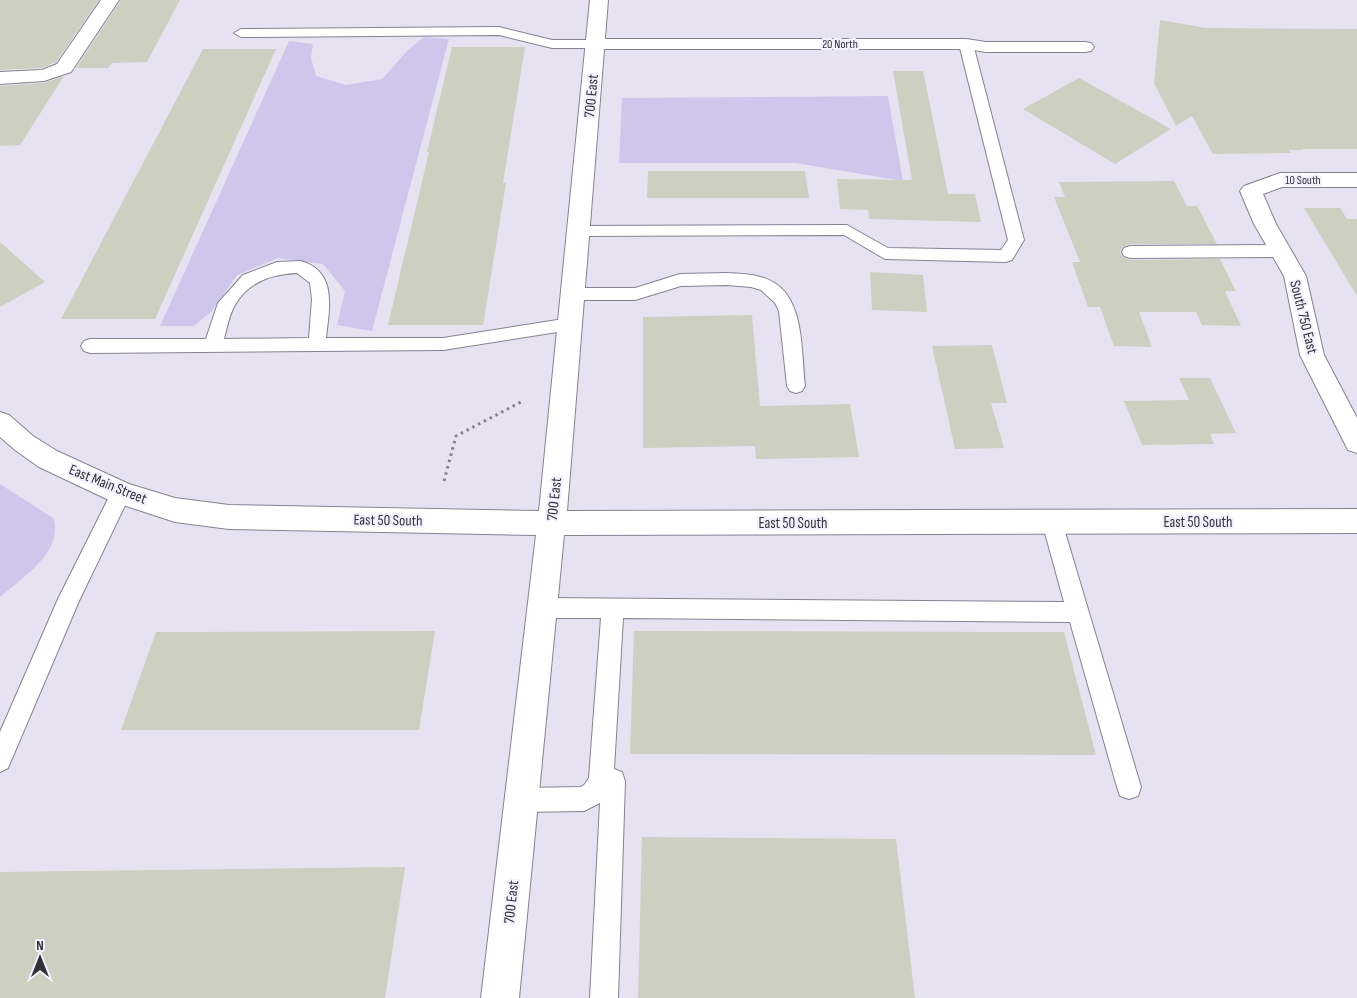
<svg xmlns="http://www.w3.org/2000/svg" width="1357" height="998" viewBox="0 0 1357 998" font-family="'Sofia Sans Condensed',sans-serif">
	<rect width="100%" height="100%" fill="#e6e2f2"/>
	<path fill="#cfc7eb" d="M424,37L449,39L372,331L337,325L345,291L323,264L278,258L237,275L212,311L194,326H160L289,41L313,44L311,58L316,76L346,85L382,79L408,50Z
		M888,96L903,181L796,163H619L622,98Z
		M0,484L53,518C65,551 22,578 0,597Z"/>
	<path fill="#cdcfc0" d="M0,0H99L56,62L42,68L0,70Z
		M121,0H180L147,62L112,63L108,68H76Z
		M1160,20L1206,28L1357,29V149H1302L1303,150H1289L1291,153L1213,154L1192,116L1176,126L1154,83Z
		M452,47H525L503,183H506L483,325H388L429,152H427Z
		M203,49H276L155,319H61Z
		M893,71H923L948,194H975L981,222L869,219L868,210L840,209L837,179L912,180Z
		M64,76L20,145L0,146V86L44,83Z
		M1079,78L1171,129L1115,164L1023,109Z
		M648,171H805L809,198H647Z
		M1174,181L1187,206H1197L1217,244H1130L1122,247L1120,253L1123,258L1130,260L1220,259L1236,291H1225L1241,326L1202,325L1196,312H1139L1152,347L1114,346L1100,307H1088L1072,262H1080L1054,197H1065L1059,182Z
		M1304,208H1340L1347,219H1357V296Z
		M0,242L45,282L0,307Z
		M870,272L923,275L927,312L872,310Z
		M752,315L760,406L850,404L859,457L756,459L755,446L643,448V317Z
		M992,345L1007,403H991L1004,448L955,449L932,346Z
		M1179,378H1210L1236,433L1210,434L1214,444L1142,445L1124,401L1189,400Z
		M435,631L419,730H121L156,632Z
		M634,631L1064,632L1096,755L630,754Z
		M642,837L896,839L915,998H638Z
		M405,867L385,998H0V872Z"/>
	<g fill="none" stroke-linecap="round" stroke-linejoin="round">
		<defs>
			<path id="lane" d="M499,27L552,40H595L602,44L595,48H552L499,35L241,37L234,33L241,29Z
				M966,40L973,44L1024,240L1012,260L1006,262L885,259L844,235L579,236L573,235L571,231L573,227L579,226L847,225L888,248L1001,250L1008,240L959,44Z
				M1280,245L1286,247L1288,251L1286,255L1280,257L1130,258L1124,256L1122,252L1124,248L1130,246Z
				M301,261C338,272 329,309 326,338H443L570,318L576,320L579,324L576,328L570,330L443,350L90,353L84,351L81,346L84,341L90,339H206L218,303L243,275L277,262ZM297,273L310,283L312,299L309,338L224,339C227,328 229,315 235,305C248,282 272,274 297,273Z
				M727,273C742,274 759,274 773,282C805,300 801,353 805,386L802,391L796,393L790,391L787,386L779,311L775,303L761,290L751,287L727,285L681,286L635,300H573L567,298L565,294L567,290L573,288H635L680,274Z
				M121,485L128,487L131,493L79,601L8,768L0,772V732L58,599L114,487Z
				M1052,513L1059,516L1062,522L1141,787L1138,796L1129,799L1120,796L1117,787L1070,622L623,618L614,769L622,772L625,781L618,998H590L600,803L584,811L522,812L513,809L510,800L513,791L522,788L581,787L585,784L589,778L601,618H543L535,615L532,608L535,601L543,598L1064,602L1042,522L1045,516Z"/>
			<path id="street" d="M101,0H119L71,72L44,81L0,84V72L42,70L57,64Z
				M595,39H966L986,42H1085L1091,43L1094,47L1091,51L1085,52H986L966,49H595L589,48L586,44L589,40Z
				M1280,173H1357V187H1282L1263,194L1276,224L1306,276L1324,355L1357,418V453L1348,450L1300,355L1284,276L1254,224L1240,191L1244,186Z"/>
			<path id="secondary" d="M590,0H608L567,511L1357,509V533L564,535L519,998H481L536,535L229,529L175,522L111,501L39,467L15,450L0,437V412L9,415L33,436L57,451L129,484L175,498L229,505L539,511Z"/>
		</defs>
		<use href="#lane" stroke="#858290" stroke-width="2"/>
		<use href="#street" stroke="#858290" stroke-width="2"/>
		<use href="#secondary" stroke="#858290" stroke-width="2"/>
		<path stroke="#84818c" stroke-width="3" stroke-dasharray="2.5 4" stroke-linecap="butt" d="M444,481L456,436L521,402"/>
		<use href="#lane" fill="#fff" fill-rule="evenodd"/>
		<use href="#street" fill="#fff" fill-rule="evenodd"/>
		<use href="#secondary" fill="#fff" fill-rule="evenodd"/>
	</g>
	<g text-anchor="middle" stroke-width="4.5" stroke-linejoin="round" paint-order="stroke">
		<g font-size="12" fill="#313036" stroke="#f3f0ff">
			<text x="840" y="48">20 North</text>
			<text x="1303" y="184">10 South</text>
		</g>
		<g font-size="15" fill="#313036" stroke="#f3f0ff">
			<text transform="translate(591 96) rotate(-85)" y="5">700 East</text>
			<text transform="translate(1304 317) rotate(76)" y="5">South 750 East</text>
			<text transform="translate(108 484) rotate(22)" y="5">East Main Street</text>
			<text transform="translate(554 499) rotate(-84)" y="5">700 East</text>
			<text transform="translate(388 520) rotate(1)" y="5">East 50 South</text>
			<text x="1198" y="527">East 50 South</text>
			<text x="793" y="528">East 50 South</text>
			<text transform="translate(511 902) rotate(-84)" y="5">700 East</text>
		</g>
	</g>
	<g transform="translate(40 958)" stroke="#f3f0ff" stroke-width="4" paint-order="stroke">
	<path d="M0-4L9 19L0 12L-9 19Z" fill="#313036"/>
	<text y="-8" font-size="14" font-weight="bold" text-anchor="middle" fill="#313036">N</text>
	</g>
</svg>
